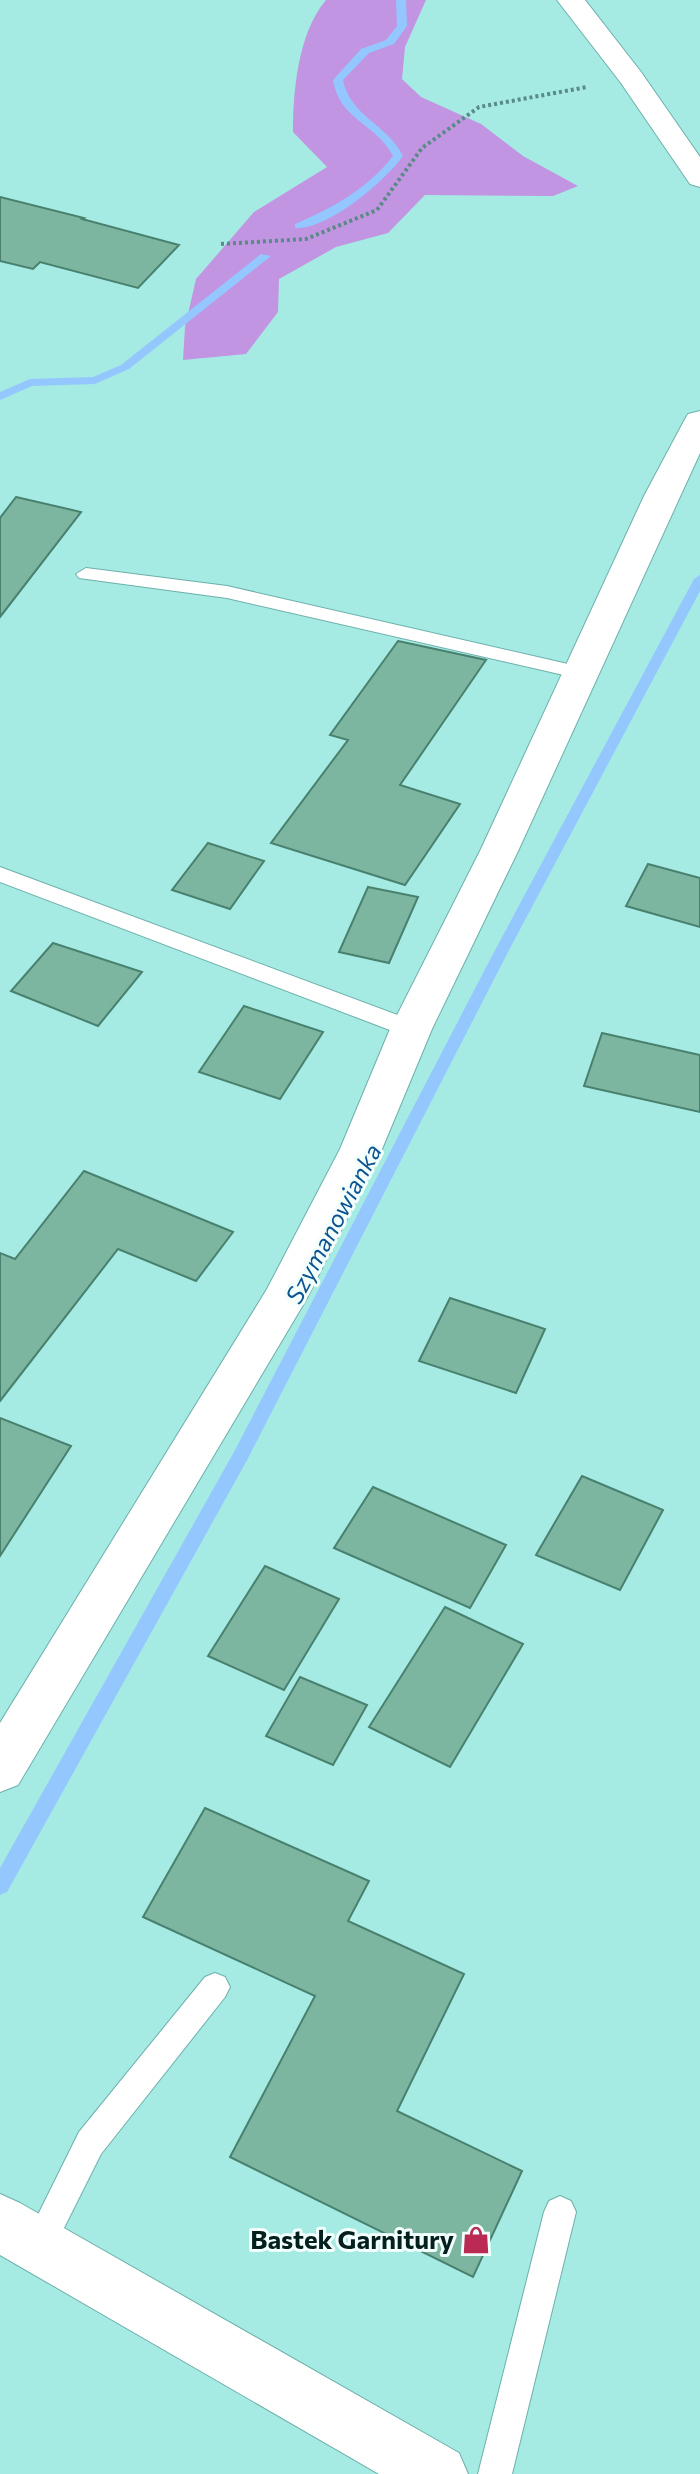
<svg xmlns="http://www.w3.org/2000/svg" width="700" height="2474" viewBox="0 0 700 2474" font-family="Commissioner,sans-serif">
	<rect width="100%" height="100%" fill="#a6eae4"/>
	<path fill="#c195e2" d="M326,0H426L405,47L402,79L421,97L481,124L523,156L578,186L553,196L425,195L388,233L336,247L279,279L278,312L246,354L183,360L185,327L196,279L254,212L327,167L293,132C293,91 298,33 326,0Z"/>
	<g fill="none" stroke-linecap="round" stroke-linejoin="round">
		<path fill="#94c7fd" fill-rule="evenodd" d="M396,0H406L407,26L394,44L369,53L343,80C350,116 388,125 403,156C384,182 328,230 295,228V224C333,208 367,189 393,156C376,123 340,121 333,80L361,49L386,40L397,26Z
			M261,254L271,256L129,369L95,384L32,386L0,400V392L30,379L93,377L121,365Z
			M700,575V591L507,954L246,1462L7,1892L0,1895V1868L234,1452L493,954L694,579Z"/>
	</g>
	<path fill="#7cb6a1" stroke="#48816e" stroke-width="2" d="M0,197L84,218L82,219L179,245L138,288L40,262L33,269L0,261Z
		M16,497L81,512L0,617V518Z
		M398,641L486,660L400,785L460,804L405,885L271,843L348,740L330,735Z
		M208,843L264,861L230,909L172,890Z
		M648,864L700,878V927L626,906Z
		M368,887L418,897L389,963L339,952Z
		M53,943L142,972L98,1026L11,991Z
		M244,1006L323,1032L280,1099L199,1072Z
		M602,1033L700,1055V1112L584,1086Z
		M84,1171L233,1232L196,1281L118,1249L0,1401V1253L15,1259Z
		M450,1298L545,1329L516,1393L419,1361Z
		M0,1418L71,1446L0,1556Z
		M582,1476L663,1510L620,1590L536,1555Z
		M373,1487L506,1545L470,1608L334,1548Z
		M265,1566L339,1599L284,1690L208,1656Z
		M445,1607L523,1644L450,1767L369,1727Z
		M300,1677L367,1705L333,1765L266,1736Z
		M205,1808L369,1881L348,1921L464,1974L397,2111L522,2171L473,2277L230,2157L315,1996L143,1917Z"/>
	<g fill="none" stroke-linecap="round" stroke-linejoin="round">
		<defs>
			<path id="lane" d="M86,568L227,586L581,667L591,673L581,679L227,598L79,578L76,574Z
				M0,867L419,1023L422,1029L419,1035H403L0,882Z
				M215,1973L225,1977L230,1987L225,1997L101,2154L50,2256L39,2261L28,2256L23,2245L79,2132L205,1977Z
				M560,2196L571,2201L576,2212L512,2474H478L544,2212L549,2201Z"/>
			<path id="street" d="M557,0H585L641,72L700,157V187L690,184L621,83Z
				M700,411V453L519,849L432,1029L382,1149L306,1300L18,1785L0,1792V1723L267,1289L340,1149L390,1029L481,849L644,496L684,421L688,414Z
				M0,2194L20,2203L459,2453L468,2474H379L0,2255Z"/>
		</defs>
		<use href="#lane" stroke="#6db0ab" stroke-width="2"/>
		<use href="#street" stroke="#6db0ab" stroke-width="2"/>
		<path stroke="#598a86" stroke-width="4" stroke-dasharray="3 3" stroke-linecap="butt" d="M221,244L306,239L377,210L422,148L479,107L587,87"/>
		<use href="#lane" fill="#fff" fill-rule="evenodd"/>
		<use href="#street" fill="#fff" fill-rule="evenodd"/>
	</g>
	<defs>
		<symbol id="shop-bare" viewBox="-9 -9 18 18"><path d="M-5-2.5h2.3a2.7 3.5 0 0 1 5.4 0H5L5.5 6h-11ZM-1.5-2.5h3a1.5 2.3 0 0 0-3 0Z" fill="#ba2a53" stroke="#f2fffd" stroke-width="2.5" paint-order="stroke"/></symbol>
	</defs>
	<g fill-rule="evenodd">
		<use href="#shop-bare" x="456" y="2220" width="40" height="40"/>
	</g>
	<g text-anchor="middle" stroke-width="6" stroke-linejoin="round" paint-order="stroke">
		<g font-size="24" font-style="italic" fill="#0c5490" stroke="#f2fffd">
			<text transform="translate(334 1224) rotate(-62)" y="8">Szymanowianka</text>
		</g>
		<g font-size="26" font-weight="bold" fill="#031f1e" stroke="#f2fffd" text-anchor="end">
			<text x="454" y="2249">Bastek Garnitury</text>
		</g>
	</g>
</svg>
